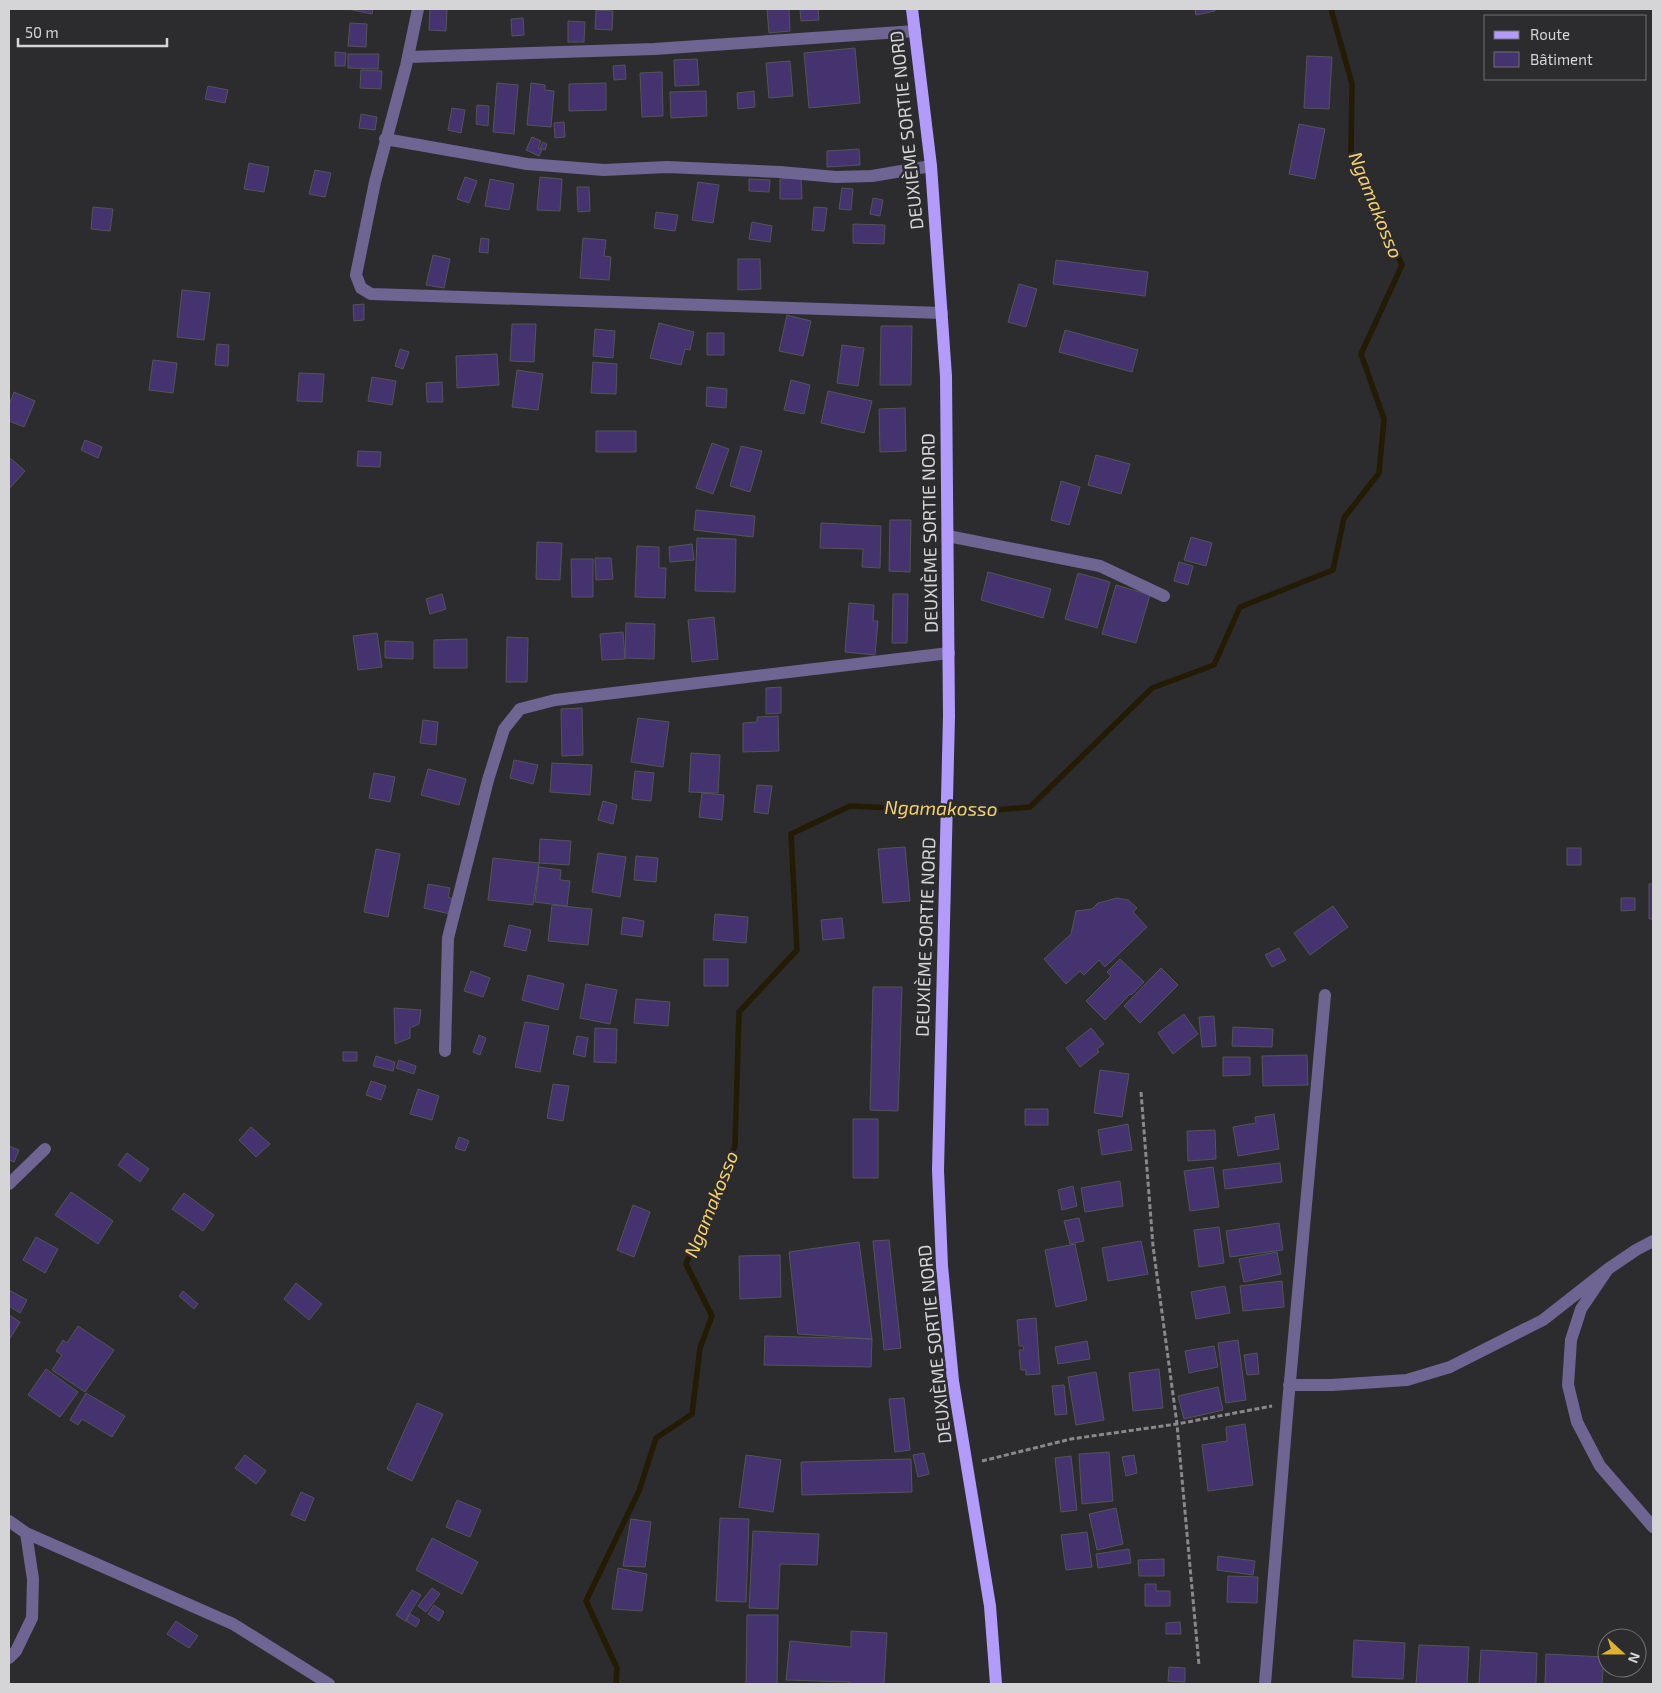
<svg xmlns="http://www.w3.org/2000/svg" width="1662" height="1693" viewBox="0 0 1662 1693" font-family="'Exo 2',sans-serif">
	<rect width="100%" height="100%" fill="#2c2c2f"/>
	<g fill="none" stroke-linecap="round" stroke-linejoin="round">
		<path stroke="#241b04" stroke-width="5.5" d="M616,1684L617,1668L586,1601L639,1491L656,1438L692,1414L700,1348L712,1316L686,1264L735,1146L739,1012L797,950L791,834L850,806L973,812L1030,807L1152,688L1214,665L1240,607L1333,570L1344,518L1379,473L1384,419L1361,354L1402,265L1351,152L1352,84L1331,9"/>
	</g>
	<path fill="#44336f" stroke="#545457" d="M348,9H373L372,14Z
		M430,9H447L446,31L429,30Z
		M767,9H789L790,31L769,33Z
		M800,9H818L819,20L801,21Z
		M1195,9H1215V11L1196,15Z
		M596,10L613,11L612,30L595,29Z
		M523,18L524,35L512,36L511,19Z
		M568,21L585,22L584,42H568Z
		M350,23L367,24L366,47L348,46Z
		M855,48L860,103L809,108L804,53Z
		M335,52L346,53L345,66H335Z
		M348,54H379L378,69L348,68Z
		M1307,56L1332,57L1329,109L1304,108Z
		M697,59L699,85L675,86L674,60Z
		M790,61L793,96L769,98L766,63Z
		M625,65L626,79L614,80L613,66Z
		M361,70L382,71L381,89L360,88Z
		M662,72L663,116L642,117L640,73Z
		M497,83L518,85L514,134L493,132Z
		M531,83L545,85V90L554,91L551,127L527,125Z
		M606,83V110L569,111V84Z
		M208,86L228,90L225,103L205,99Z
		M706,91L707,116L671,118L670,92Z
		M754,91L755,107L738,109L737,93Z
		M477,105L489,106L488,126L476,124Z
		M452,108L465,110L461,133L448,130Z
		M361,114L377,117L375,130L359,128Z
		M564,122L565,137L555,138L554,123Z
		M1299,124L1325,129L1315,179L1289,174Z
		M532,137L541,141L538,148L542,150L539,156L526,150Z
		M543,142L547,144L545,150L540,148Z
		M859,149L860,165L827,167V151Z
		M249,163L269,167L264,192L244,189Z
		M315,170L331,173L325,197L309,194Z
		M465,177L477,181L469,203L457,199Z
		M540,177L562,179L560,211L537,210Z
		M801,178L802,199H780V179Z
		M490,179L514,184L509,210L485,206Z
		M749,179L770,180L769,192L749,191Z
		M698,182L719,185L713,223L692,220Z
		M577,187H589L590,211L578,212Z
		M842,188L853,189L851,210L839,209Z
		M873,198L883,200L880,216L870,214Z
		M93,207L113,209L110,231L91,229Z
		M814,207L827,208L824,231L812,230Z
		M656,212L678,215L675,231L654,228Z
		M752,222L772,226L770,242L749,239Z
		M853,224L885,225L884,244L853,243Z
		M481,238L489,239L488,253L479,252Z
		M583,238L606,240L604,256L611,257L609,280L580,278Z
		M433,255L450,259L444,288L426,285Z
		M738,259H760L761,289L738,290Z
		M1056,260L1148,272L1145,296L1053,284Z
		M1019,284L1037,289L1026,327L1008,322Z
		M182,290L210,293L204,340L177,337Z
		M364,304V320L354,321L353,305Z
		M787,315L811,321L803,356L779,351Z
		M659,323L694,332L690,350L685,349L681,365L650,358Z
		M512,324H536L534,362L510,361Z
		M881,326H912L911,385H880Z
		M595,329L615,331L613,358L593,356Z
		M1065,330L1138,350L1132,372L1059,352Z
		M707,333H724V355H707Z
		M217,344L229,345L228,366L215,365Z
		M842,345L864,348L858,386L837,383Z
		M400,349L409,352L403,369L395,366Z
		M497,354L499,385L457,388L456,356Z
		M153,360L177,363L173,393L149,390Z
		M593,362L617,364L616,394L591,393Z
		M517,370L543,374L538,410L512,407Z
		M299,373L324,374L322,402L297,401Z
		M372,377L396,381L392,405L368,401Z
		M791,380L810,385L804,414L784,410Z
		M442,382L443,402H427L426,383Z
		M707,387L727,389L726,408L706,406Z
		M828,391L872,401L864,433L821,423Z
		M14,392L35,401L24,427L9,421V405Z
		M905,408L906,451L880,452L879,409Z
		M596,431H636V452H596Z
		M85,440L102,447L98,458L81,450Z
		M712,443L729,449L713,494L696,488Z
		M741,446L762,451L750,492L730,486Z
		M358,451L381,452L380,467L357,466Z
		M1096,455L1130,464L1121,494L1088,485Z
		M10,458L25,471L9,489V459Z
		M1061,481L1080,487L1069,525L1051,520Z
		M696,510L755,516L753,537L694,530Z
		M890,520H911L910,572L889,571Z
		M821,523L881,526L880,568L862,567L863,549L820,548Z
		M1191,537L1212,543L1206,566L1184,560Z
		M697,538L736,539L735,592L695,591Z
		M537,542L562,543L560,580L536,579Z
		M692,544L694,560L670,562L669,547Z
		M637,546L659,547V568H666L665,598L635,597Z
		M595,558H611L613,579L596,580Z
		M571,559H593V597H572Z
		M1179,562L1193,566L1188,585L1174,581Z
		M988,572L1051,589L1043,618L981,600Z
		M1078,573L1110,582L1097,628L1065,619Z
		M1116,585L1150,595L1136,643L1102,634Z
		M442,594L446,609L430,614L426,599Z
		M893,594H908L907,643H892Z
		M849,603L874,605L873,621H878L875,655L845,652Z
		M714,617L718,659L692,662L688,620Z
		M626,623L655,624L654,659L625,658Z
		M623,632L625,659L602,660L600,634Z
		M377,633L382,667L358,670L353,636Z
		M507,637L528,638L527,682H506Z
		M467,639V668H434V640Z
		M385,641L413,642V659L385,658Z
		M781,687V713L766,714V688Z
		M582,708L583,755L562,756L561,709Z
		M778,716L779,751L743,752V723L757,722V717Z
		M638,718L669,722L663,767L631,762Z
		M423,720L438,722L436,745L420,743Z
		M691,753L720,755L718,793L689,792Z
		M514,760L538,765L533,784L510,778Z
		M552,763L592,765L590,795L550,792Z
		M428,769L466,779L459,805L421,795Z
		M635,771L654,773L651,801L632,799Z
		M374,773L395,777L390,802L369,798Z
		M757,785L772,786L768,814L754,812Z
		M702,793L724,795L722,820L699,817Z
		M603,801L617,805L613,824L598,820Z
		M540,839L571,841L569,865L539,863Z
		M905,847L910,901L883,903L878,849Z
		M1567,848H1581V865H1567Z
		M376,849L400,854L388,917L364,912Z
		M598,853L626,857L620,897L592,892Z
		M636,856L658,858L656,882L634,880Z
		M493,858L539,863L533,905L488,900Z
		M539,867L561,870L560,880L570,881L567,906L535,902Z
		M428,884L450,888L448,897L453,899L450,914L424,908Z
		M1649,884H1653V919H1649Z
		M1117,898L1128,900L1137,908L1133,912L1147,927L1105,967L1099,960L1084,975L1080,971L1066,984L1044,959L1071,934L1076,911L1092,909L1098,903Z
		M1621,898H1635V910L1621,911Z
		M552,905L592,909L588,945L548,941Z
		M1333,906L1348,927L1310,955L1294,933Z
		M715,914L748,917L746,943L713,940Z
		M623,917L644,921L642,937L621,934Z
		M842,918L844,938L823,940L821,920Z
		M509,925L531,930L526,951L504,946Z
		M1279,948L1286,960L1272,967L1265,955Z
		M704,959H728V986H704Z
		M1120,959L1144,982L1131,995L1130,994L1105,1020L1086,1001L1111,976L1107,972Z
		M1161,968L1178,985L1140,1023L1124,1006Z
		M471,971L490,978L483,997L464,991Z
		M528,975L564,984L558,1010L522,1000Z
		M586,984L617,990L610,1024L580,1018Z
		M873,987H902L898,1111L870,1110Z
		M636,999L670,1002L668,1026L634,1023Z
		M394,1008L421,1010L419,1024L410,1028V1038L395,1044Z
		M1184,1014L1198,1034L1173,1054L1158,1033Z
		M1214,1016L1216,1046L1202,1047L1199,1017Z
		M525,1022L549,1026L540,1072L515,1067Z
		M1233,1027L1273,1029L1272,1047L1232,1046Z
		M595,1028L617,1029L616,1063L594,1062Z
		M1091,1028L1104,1044L1097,1049L1099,1052L1080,1067L1066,1048Z
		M479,1035L486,1038L480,1055L473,1052Z
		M577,1036L588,1038L585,1057L573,1054Z
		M343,1052H357V1061H343Z
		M1307,1055L1308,1085L1263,1086L1262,1056Z
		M376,1056L395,1062L393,1071L373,1066Z
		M1223,1057H1250V1075L1223,1076Z
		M399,1060L416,1066L414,1074L396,1068Z
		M1100,1070L1129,1074L1122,1117L1094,1113Z
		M371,1081L386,1086L381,1100L366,1095Z
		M553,1084L569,1086L563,1121L547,1118Z
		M418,1089L439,1096L432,1120L410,1114Z
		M1025,1109H1048V1125H1025Z
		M1274,1114L1279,1149L1238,1156L1233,1127L1256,1123L1255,1117Z
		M853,1119H878V1178H853Z
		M1128,1124L1132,1150L1102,1155L1098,1130Z
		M251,1127L270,1144L256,1157L239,1140Z
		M1215,1130L1216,1159L1188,1161L1187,1131Z
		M459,1137L469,1141L465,1151L455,1148Z
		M9,1146L19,1150L14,1162L9,1160Z
		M127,1153L149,1169L140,1182L118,1165Z
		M1280,1163L1282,1182L1225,1189L1223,1170Z
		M1213,1167L1219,1207L1190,1211L1184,1171Z
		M1120,1181L1123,1206L1085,1212L1081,1188Z
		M1073,1186L1077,1206L1062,1210L1058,1190Z
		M71,1192L113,1221L98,1244L55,1215Z
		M184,1193L214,1215L203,1231L172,1209Z
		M633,1205L650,1212L634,1257L617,1250Z
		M1079,1218L1084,1241L1070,1244L1064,1221Z
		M1279,1223L1283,1250L1230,1257L1226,1231Z
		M1219,1227L1224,1263L1199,1267L1194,1230Z
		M36,1237L58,1249L45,1273L23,1260Z
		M889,1240L901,1348L884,1350L873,1241Z
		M1141,1241L1148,1274L1108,1281L1102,1248Z
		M859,1242L872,1339L798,1334L789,1252Z
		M1075,1244L1087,1300L1056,1307L1045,1250Z
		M1277,1252L1281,1274L1244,1282L1239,1259Z
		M780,1255L781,1297L740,1299L739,1256Z
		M1282,1281L1284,1307L1243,1311L1240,1286Z
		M296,1283L322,1304L309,1320L284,1299Z
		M1225,1286L1230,1313L1196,1319L1191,1292Z
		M9,1290L27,1300L20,1313L9,1306Z
		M183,1291L198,1304L194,1309L179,1296Z
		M9,1315L20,1322L9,1340Z
		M1036,1318L1040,1374L1026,1375V1370H1021L1019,1350H1024L1023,1346H1019L1017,1320Z
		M78,1326L114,1350L85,1392L52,1370L62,1355L56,1351L63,1340L67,1343Z
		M765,1336L872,1339L871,1367L764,1365Z
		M1238,1340L1246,1400L1226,1403L1218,1343Z
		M1087,1341L1090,1359L1058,1364L1055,1347Z
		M1214,1346L1218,1367L1189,1373L1185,1351Z
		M1257,1353L1259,1374L1247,1375L1244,1355Z
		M46,1369L78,1392L60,1417L28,1395Z
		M1159,1369L1163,1408L1133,1411L1129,1373Z
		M1096,1372L1104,1420L1076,1425L1068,1377Z
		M1064,1385L1067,1414L1055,1415L1052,1386Z
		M1218,1387L1223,1410L1184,1419L1178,1396Z
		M86,1393L125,1416L112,1437L82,1419L78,1425L70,1420Z
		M904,1398L910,1450L895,1452L889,1399Z
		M417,1403L443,1414L412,1481L387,1469Z
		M1245,1424L1253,1485L1208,1491L1202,1445L1227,1441L1226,1427Z
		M1109,1452L1113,1501L1082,1504L1079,1454Z
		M924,1453L929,1474L918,1477L913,1455Z
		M245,1455L266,1471L256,1484L235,1468Z
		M746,1455L781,1460L773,1512L739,1507Z
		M1134,1455L1137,1473L1126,1476L1122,1457Z
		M1071,1456L1077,1510L1061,1512L1055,1458Z
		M911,1459L912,1492L802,1495L801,1462Z
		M301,1492L314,1498L305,1521L291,1515Z
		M457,1500L481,1510L470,1537L446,1527Z
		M1116,1508L1123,1544L1097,1550L1089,1514Z
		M720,1518L749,1519L746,1602L716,1601Z
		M631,1519L651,1522L645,1567L623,1566Z
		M753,1531L819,1534L817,1565L780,1564L778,1609L749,1608Z
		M1087,1532L1092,1567L1066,1570L1061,1535Z
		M432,1538L478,1562L462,1594L416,1570Z
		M1129,1549L1131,1563L1098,1568L1096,1554Z
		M1218,1556L1255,1561L1253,1575L1217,1570Z
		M1164,1559V1576H1139L1138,1560Z
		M618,1568L647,1574L642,1611L612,1609Z
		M1228,1576L1258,1577L1257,1603L1227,1602Z
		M1145,1584H1156V1591H1170V1606H1145Z
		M432,1588L440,1594L426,1612L418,1606Z
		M412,1590L421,1595L405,1621L396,1615Z
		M434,1605L444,1612L439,1621L428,1614Z
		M410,1614L420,1620L416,1627L406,1621Z
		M747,1615H778L777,1684H746Z
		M176,1621L198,1636L189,1648L167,1634Z
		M1180,1622L1181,1634H1166V1623Z
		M851,1631L887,1633L884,1684H849V1682L786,1680L790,1641L851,1647Z
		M1354,1640L1405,1643L1403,1679L1352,1677Z
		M1419,1645L1469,1647L1467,1684H1416Z
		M1481,1650L1537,1653L1536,1684H1479Z
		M1546,1654L1604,1657L1602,1684H1545Z
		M1169,1667L1185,1668V1682L1168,1681Z"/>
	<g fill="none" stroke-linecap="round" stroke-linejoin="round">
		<path stroke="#89888b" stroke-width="3" stroke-dasharray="5 2.5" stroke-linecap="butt" d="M1141,1092L1153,1246L1177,1424L1199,1665
			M982,1461L1071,1439L1177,1424L1272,1406"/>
		<path stroke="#6f6592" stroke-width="12" d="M418,9L406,66L375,182L356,275L361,288L371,294L942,313
			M408,57L654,49L915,31
			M385,139L527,164L604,170L667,167L780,172L836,177L872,176L931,166
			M948,536L1100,566L1164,596
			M445,1051L448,938L488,780L504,729L520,709L555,700L949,653
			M9,1184L45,1149
			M1653,1241L1636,1250L1608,1269L1581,1309L1571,1340L1568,1385L1577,1422L1600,1466L1653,1527
			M1289,1385H1332L1407,1380L1450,1367L1543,1320L1608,1269
			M9,1521L26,1533L233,1624L329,1684
			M9,1658L16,1651L32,1618L33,1579L26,1533
			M1265,1684L1288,1403L1325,995"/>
		<path stroke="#b29bfa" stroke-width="12" d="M912,9L931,166L946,376L949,716L938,1170L942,1266L953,1381L990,1606L996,1684"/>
	</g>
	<g text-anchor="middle" stroke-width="5" stroke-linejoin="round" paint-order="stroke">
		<g font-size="18" fill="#d5d4d6" stroke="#2c2c2f">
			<text transform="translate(907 130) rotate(-96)" y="6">DEUXIÈME SORTIE NORD</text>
			<text transform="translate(930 533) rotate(-91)" y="6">DEUXIÈME SORTIE NORD</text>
			<text transform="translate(926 937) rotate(-88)" y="6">DEUXIÈME SORTIE NORD</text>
			<text transform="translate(935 1344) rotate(-96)" y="6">DEUXIÈME SORTIE NORD</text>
		</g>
		<g font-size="19" font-style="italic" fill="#f7d16a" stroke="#2c2c2f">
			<text transform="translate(1376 205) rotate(68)" y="7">Ngamakosso</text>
			<text transform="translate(941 808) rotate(1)" y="7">Ngamakosso</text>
			<text transform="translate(711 1204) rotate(-68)" y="7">Ngamakosso</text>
		</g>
	</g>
	<rect width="1662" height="1693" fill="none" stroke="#d5d4d6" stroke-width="20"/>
	<rect x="1484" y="15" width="162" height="65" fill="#2c2c2f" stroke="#706f72"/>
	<rect x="1494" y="31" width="25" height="8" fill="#b29bfa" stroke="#706f72"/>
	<text x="1530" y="40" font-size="15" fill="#d5d4d6">Route</text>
	<rect x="1494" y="52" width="25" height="15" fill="#44336f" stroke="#706f72"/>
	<text x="1530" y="65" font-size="15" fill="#d5d4d6">Bâtiment</text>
	<g transform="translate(1622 1653) rotate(111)"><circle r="24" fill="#2c2c2f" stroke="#706f72"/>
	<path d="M0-4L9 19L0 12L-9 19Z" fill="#ddb233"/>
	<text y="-8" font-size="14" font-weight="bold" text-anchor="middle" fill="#d5d4d6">N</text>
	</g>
	<path d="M18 38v8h149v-8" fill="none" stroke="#d5d4d6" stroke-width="2.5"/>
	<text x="25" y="38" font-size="15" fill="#d5d4d6" stroke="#2c2c2f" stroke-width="4" paint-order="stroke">50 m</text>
</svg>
